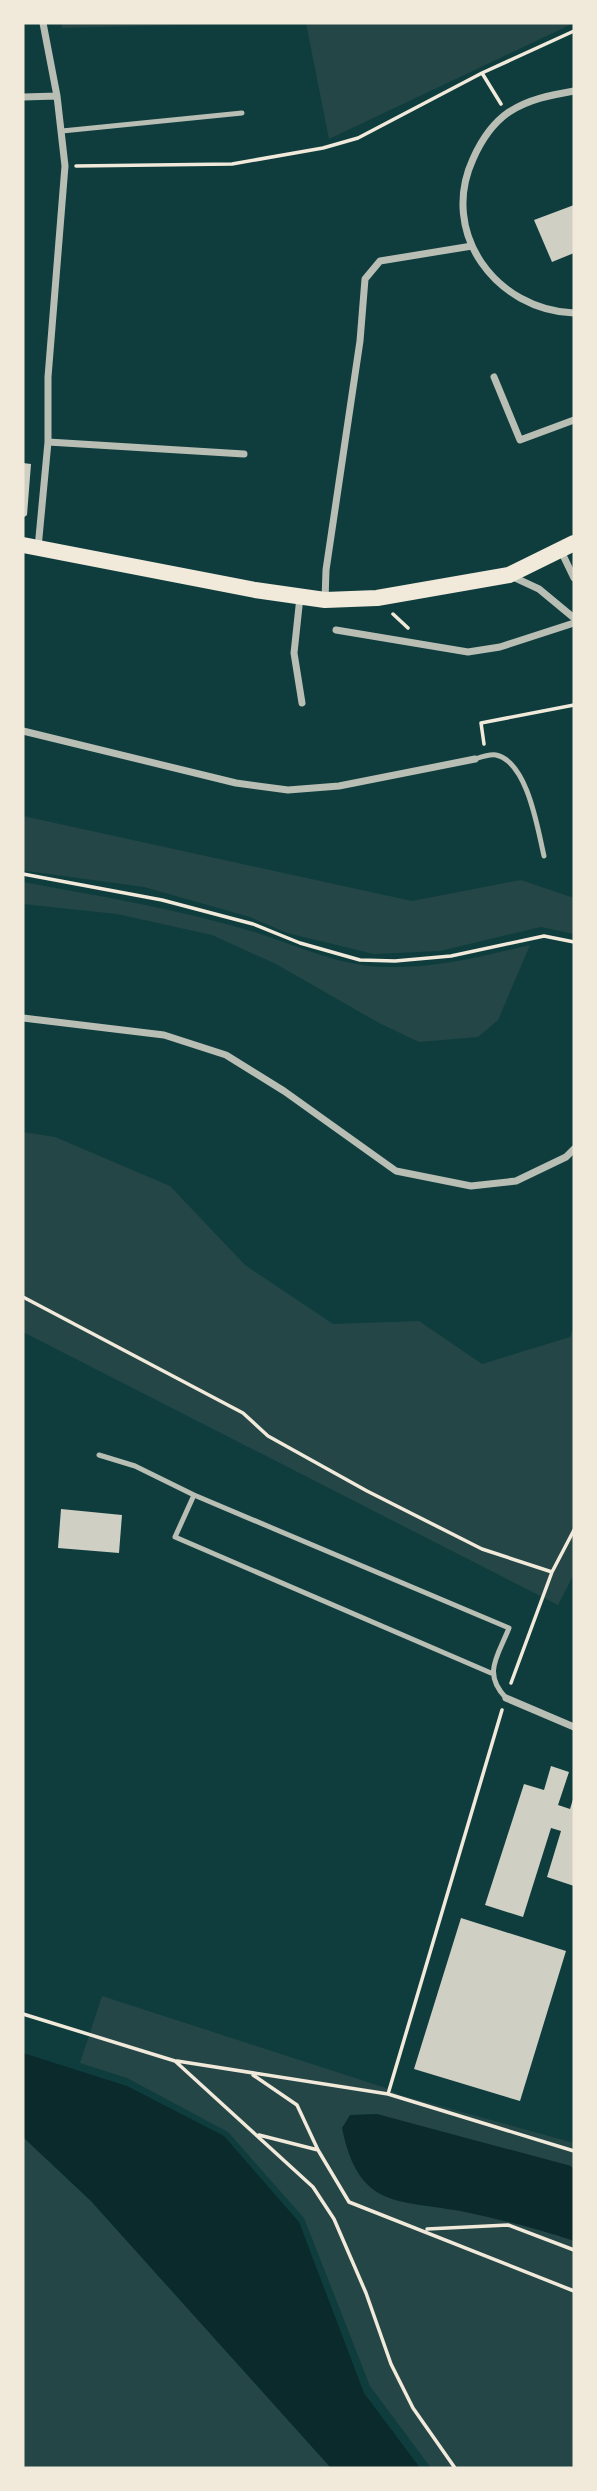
<svg xmlns="http://www.w3.org/2000/svg" width="597" height="2491" viewBox="0 0 597 2491" font-family="Arial,sans-serif">
	<rect width="100%" height="100%" fill="#0f3d3e"/>
	<path fill="#244646" d="M61,23H257L62,28Z
		M306,23H574L329,139Z
		M23,816L412,901L521,880L574,898V934L541,927L440,951L374,954L287,933L250,917L144,887L27,871L23,869Z
		M23,882C99,896 177,909 251,931C297,945 339,967 389,967C438,968 483,956 530,945L498,1020L478,1037L419,1042L379,1023L276,964L212,935L117,914L23,904Z
		M23,1132L55,1137L170,1186L245,1265L333,1324L419,1321L482,1364L570,1337L574,1327V1574L558,1605L23,1332Z
		M102,1996L386,2088L400,2095L574,2143V2468H431L370,2386L304,2218L228,2132L127,2078L80,2063Z
		M23,2137L91,2201L331,2468H23Z"/>
	<path fill="#0a2a2b" d="M23,2053L127,2086L224,2136L299,2222L364,2393L420,2468H331L91,2201L23,2137Z
		M377,2114L571,2166L574,2171V2241C538,2229 503,2220 465,2212C399,2199 359,2211 342,2128L350,2115Z"/>
	<path fill="#cfcfc3" d="M574,205V253L552,262L534,220Z
		M23,463L31,464L27,515L23,518Z
		M61,1509L122,1515L119,1553L58,1548Z
		M551,1766L569,1772L558,1805L570,1809L574,1796V1886L547,1877L561,1831L551,1828L523,1917L485,1905L524,1784L544,1790Z
		M461,1918L566,1951L520,2101L414,2069Z"/>
	<g fill="none" stroke-linecap="round" stroke-linejoin="round">
		<path stroke="#f1e9da" stroke-width="3.5" d="M482,73L501,104
			M76,166L232,164L323,148L358,138L482,73L574,31
			M393,614L408,628
			M484,744L481,723L574,705
			M23,874L162,900L253,924L300,943L360,960L395,961L451,956L544,936L574,942
			M23,1297L243,1413L268,1436L367,1491L482,1549L552,1572
			M511,1683L552,1572L574,1530
			M23,2014L175,2061L313,2187L334,2219L366,2293L391,2364L413,2408L455,2468
			M177,2061L388,2094L574,2151
			M253,2075L297,2105L318,2150
			M388,2094L502,1710
			M259,2135L318,2150L349,2202L574,2291
			M427,2229L508,2225L574,2250"/>
		<path stroke="#b8beb3" stroke-width="5" d="M62,131L242,113
			M475,759C481,757 489,754 496,755C528,762 538,831 544,856
			M99,1455L135,1466L194,1495
			M491,1673L175,1537L194,1495L509,1628C498,1656 482,1673 506,1698"/>
		<path stroke="#b8beb3" stroke-width="7" d="M574,91C551,95 529,99 509,112C493,123 481,141 473,159C439,233 496,310 574,313
			M23,97L57,96
			M494,377L520,440L574,420
			M48,442L244,454
			M38,548L48,442V377L65,166L57,96L43,23
			M561,551L574,578
			M511,576L539,589L574,618
			M300,597L294,653L302,703
			M325,600L326,570L360,341L365,279L380,261L472,246
			M336,630L468,652L500,647L574,623
			M23,731L236,783L288,790L339,786L475,759
			M23,1018L164,1035L226,1055L284,1091L396,1171L471,1186L516,1181L566,1157L574,1149
			M506,1698L574,1727"/>
		<path stroke="#f1e9da" stroke-width="16" d="M23,545L255,590L325,600L377,598L509,575L574,543"/>
	</g>
	<rect width="597" height="2491" fill="none" stroke="#f1e9da" stroke-width="49"/>
</svg>
